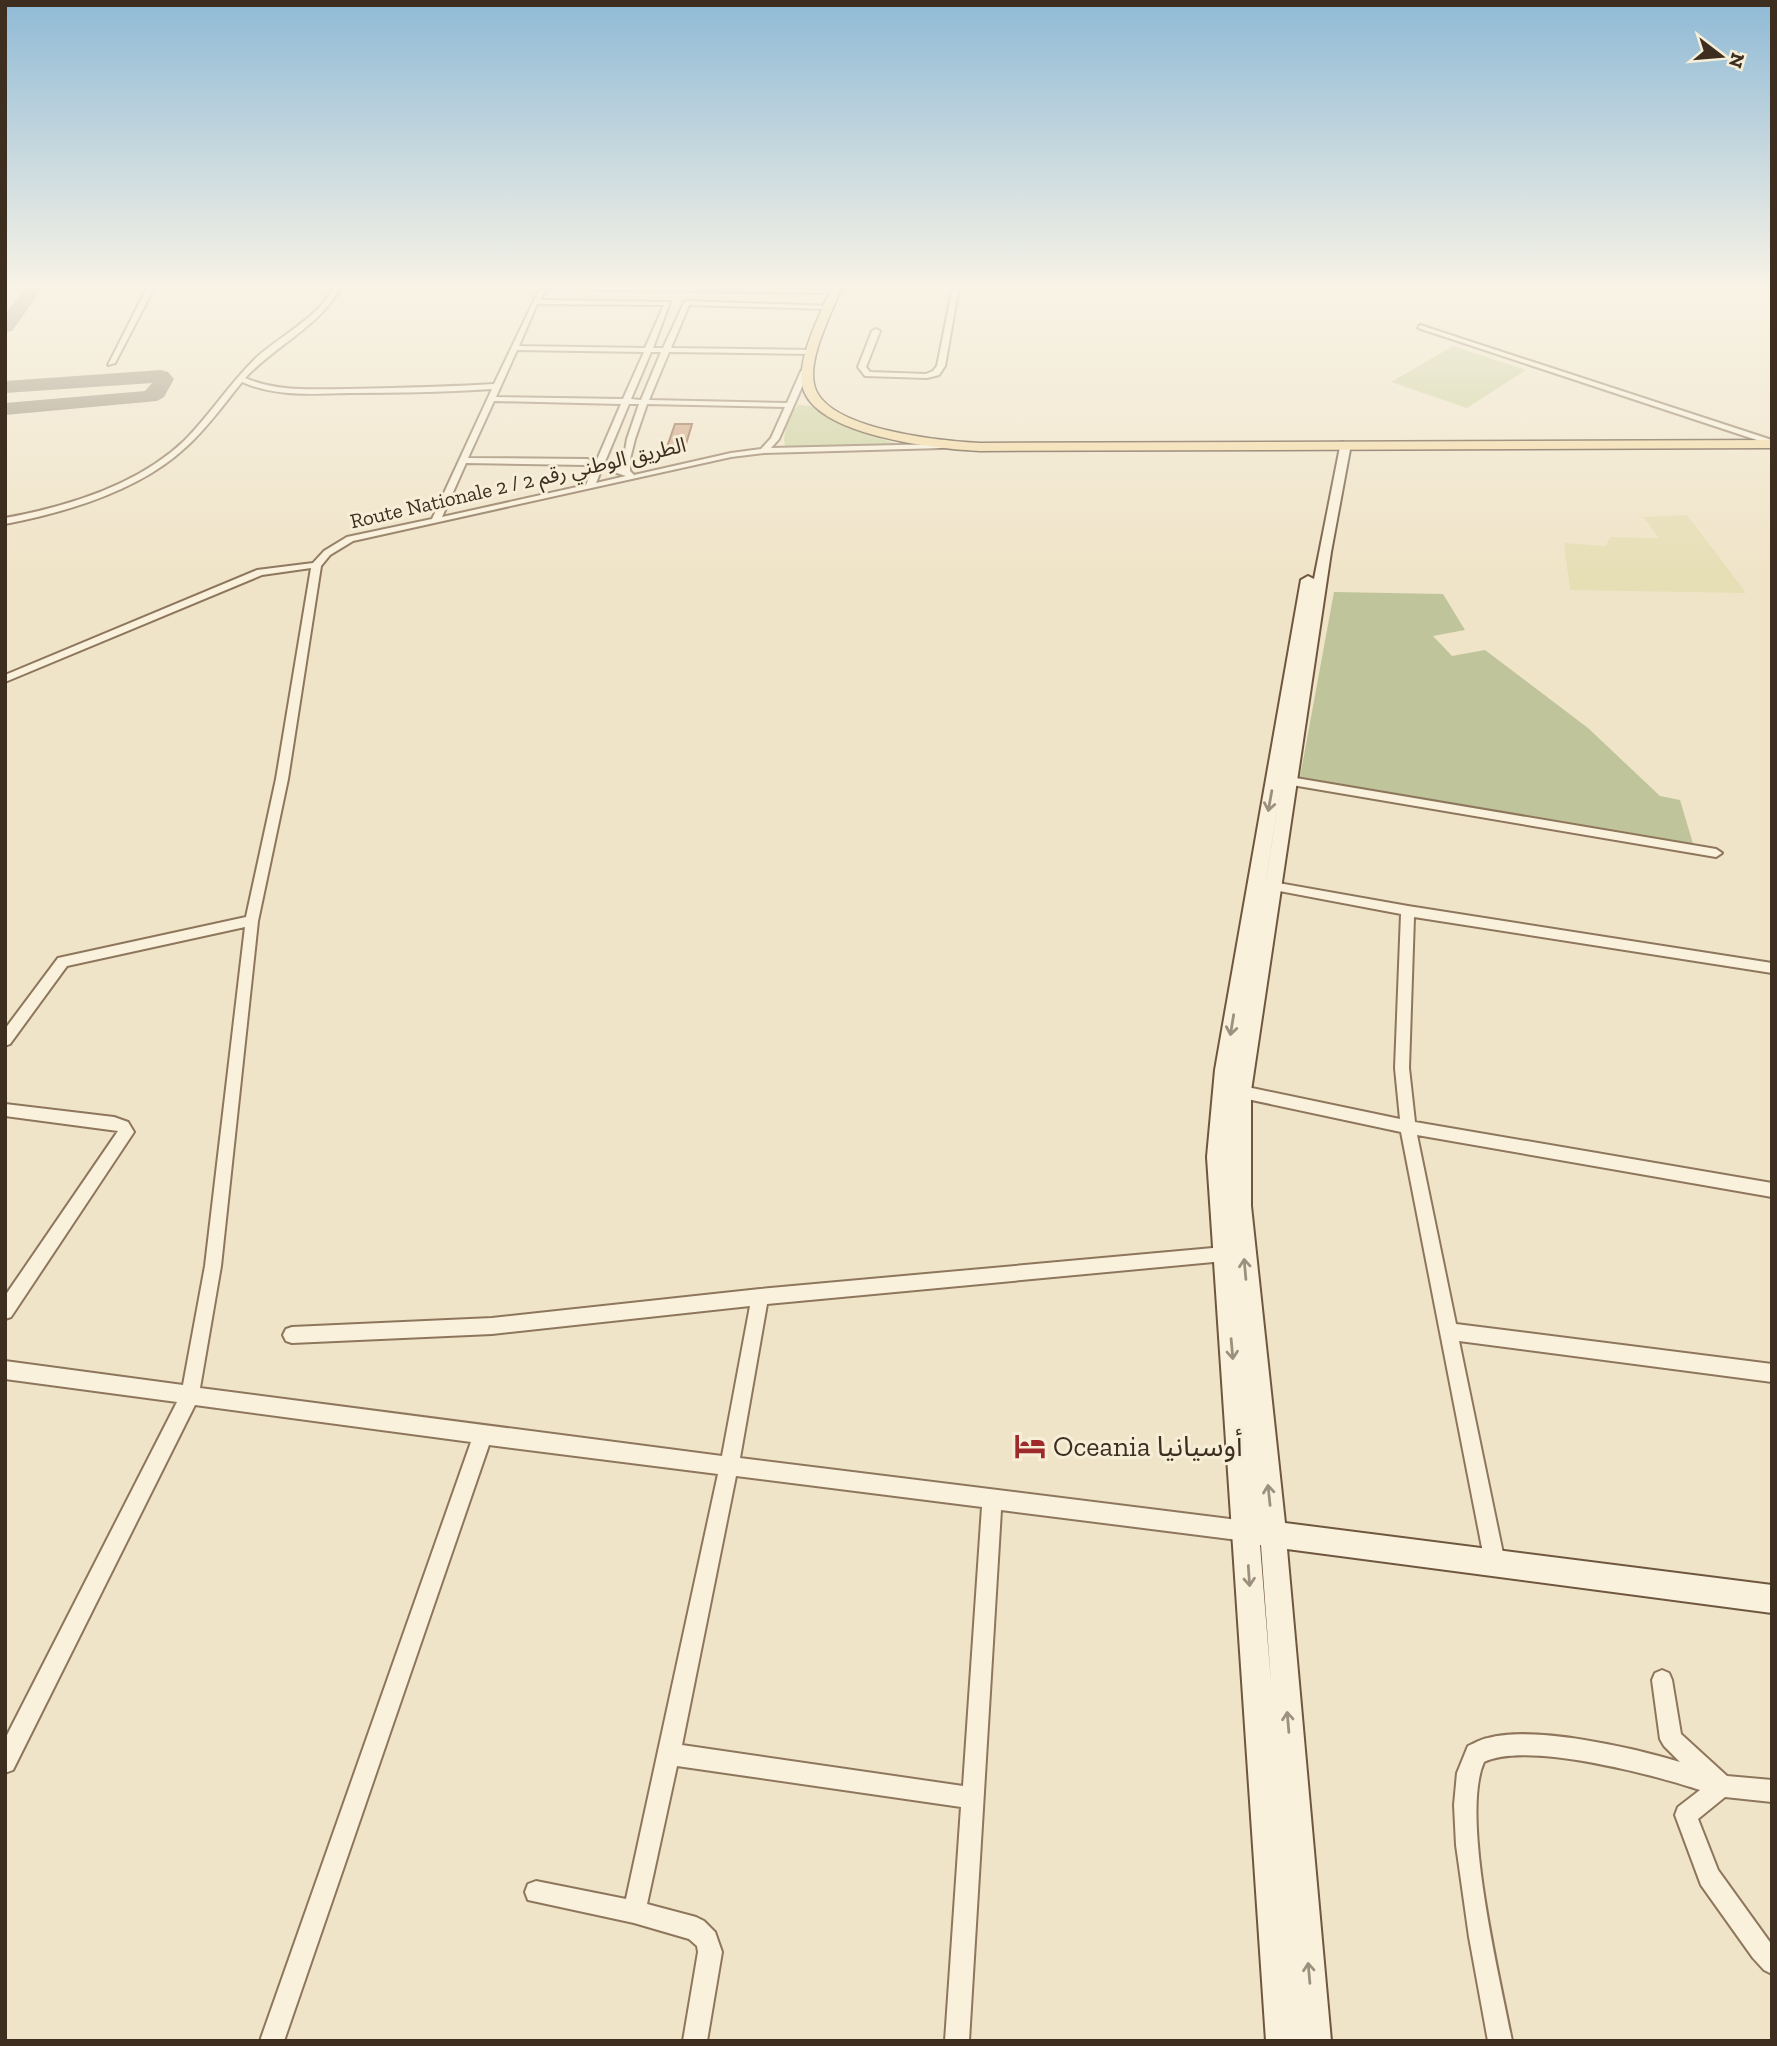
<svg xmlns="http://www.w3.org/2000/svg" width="1777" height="2046" viewBox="0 0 1777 2046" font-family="'Zilla Slab','Noto Sans Arabic',serif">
	<rect width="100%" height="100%" fill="#f0e4c8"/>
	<path fill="#e6deb5" d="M1687,515L1746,593L1570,590L1564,543L1606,546L1610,537L1659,538L1643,517Z"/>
	<path fill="#c9cf9b" d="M1453,346L1526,370L1467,408L1391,382Z
		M799,405L812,406L854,430L904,446L883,449L785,446C782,436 789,412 799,405Z"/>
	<path fill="#bfc49a" d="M1334,592L1443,594L1465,630L1433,636L1452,656L1485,650L1588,728L1660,796L1680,800L1694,847L1300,777Z"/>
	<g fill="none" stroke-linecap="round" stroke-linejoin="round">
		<path fill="#968974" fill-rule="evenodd" d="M27,286H44L12,331L5,332V314Z
			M161,370L168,372L174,379L164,397L157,401L5,415V403L145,391L152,383L5,393V381Z"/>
	</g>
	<path fill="#cf9f7d" stroke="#8d5f41" stroke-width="2" d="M675,424H692L686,444L667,447Z"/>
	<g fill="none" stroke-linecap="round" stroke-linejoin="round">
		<defs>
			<path id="minor" d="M148,286H155L115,363L108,365Z
				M335,286H342C320,326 276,345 245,378C278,392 312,389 347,389C396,388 445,387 494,384L541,286L840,290L842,293L546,289L540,300L670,302L653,348H663L684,303L687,301L831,306L829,309L689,305L671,348L812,350L816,352L812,354L669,352L649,400L787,403L801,371L805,369L809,371L779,439L771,448L942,444L946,446L942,448L764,453L731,457L353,541L330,555L321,566L288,779L258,921L221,1266L200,1388L722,1456L750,1306L492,1334L292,1343L286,1341L283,1335L286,1329L292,1327L492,1318L760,1289L1224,1247L1230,1249L1232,1254L1230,1259L1224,1261L767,1304L740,1458L1246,1521L1253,1524L1256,1531L1253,1538L1246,1541L1001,1510L969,2041H945L961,1807L677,1766L647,1904L696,1917L704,1921L715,1932L722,1952L707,2041H683L698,1952L697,1946L689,1939L634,1923L528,1900L525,1892L528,1884L536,1881L626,1899L718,1474L489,1445L284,2041H260L471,1442L195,1405L13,1770L5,1773V1739L177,1402L5,1379V1361L183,1385L205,1266L245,927L67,966L10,1044L5,1046V1029L58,958L246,917L276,779L311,568L262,575L5,682V675L257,570L313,563L324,551L347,537L432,519L492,389C444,392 397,393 350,393C313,394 276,397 242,382C224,404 207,428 186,447C139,491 67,512 5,524V518C66,507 138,485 184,441C210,415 230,383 257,357C284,333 317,319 335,286ZM537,304L664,305L645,348L519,346ZM517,350L644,352L623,399L496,397ZM651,352H661L641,400L631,399ZM494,401L621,404L596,462L587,459L468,458ZM629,404H639L627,439L622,468L604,464ZM647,404L785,407L771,438L761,449L731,453L634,475L630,471V459L635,439ZM466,463L587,465L594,466L586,485L442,517ZM602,468L626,476L596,483ZM736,1476L982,1507L963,1786L682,1745Z
				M953,286H959L945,366L939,375L927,378L865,376L858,367L872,331L876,329L880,331L866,367L870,372L926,374L933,371L937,366Z
				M1420,325L1772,440V445L1418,328Z
				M1290,777L1716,849L1722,853L1716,857L1286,784V778Z
				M1262,880L1408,906L1772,963V973L1414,917L1409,1068L1415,1122L1772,1183V1197L1417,1135L1456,1324L1772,1364V1382L1459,1341L1505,1563L1502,1570L1495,1573L1488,1570L1485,1563L1401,1132L1233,1096L1228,1094L1226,1090L1228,1086L1233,1084L1400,1119L1395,1068L1401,914L1258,887L1256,884Z
				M5,1104L114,1117L128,1122L134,1132L11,1317L5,1319V1296L118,1131L5,1116Z
				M1662,1670L1669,1673L1672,1680L1681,1734L1727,1776L1772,1780V1802L1725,1797L1698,1819L1718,1870L1772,1945V1974L1764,1970L1753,1958L1701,1885L1675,1815L1678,1807L1700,1790C1654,1775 1527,1741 1484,1762C1460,1816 1500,1978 1512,2041H1488L1469,1937L1456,1845L1454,1805L1457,1773L1468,1746C1475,1743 1481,1739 1488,1738C1534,1725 1635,1748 1680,1762L1664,1746L1660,1739L1652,1680L1655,1673Z"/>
			<path id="secondary" d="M1341,442L1351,444L1331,552L1251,1091V1206L1285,1523L1772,1585V1613L1287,1549L1331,2041H1266L1207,1157L1215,1070L1301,580L1308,576L1314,579ZM1290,729L1265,886L1262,905ZM1260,1545H1261L1271,1683Z"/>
			<path id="primary" d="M832,286H842C832,313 808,357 814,384C823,430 942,441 980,443L1772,440V448L980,451C939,449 810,436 802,384C798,355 821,313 832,286Z"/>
		</defs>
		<use href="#minor" stroke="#8d765c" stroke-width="4"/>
		<use href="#secondary" stroke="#6f573f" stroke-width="4"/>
		<use href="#primary" stroke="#5b4430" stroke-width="3"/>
		<use href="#minor" fill="#faf1dc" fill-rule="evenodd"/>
		<use href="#secondary" fill="#faf1dc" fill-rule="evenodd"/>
		<use href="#primary" fill="#f3d9a0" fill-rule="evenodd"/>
	</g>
	<defs><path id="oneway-shaft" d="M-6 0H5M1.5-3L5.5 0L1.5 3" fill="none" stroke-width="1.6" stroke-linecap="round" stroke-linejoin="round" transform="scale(1.75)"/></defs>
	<g stroke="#9c907e">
		<use href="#oneway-shaft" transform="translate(1270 801) rotate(100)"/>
		<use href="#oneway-shaft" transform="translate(1232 1025) rotate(99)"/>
		<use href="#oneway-shaft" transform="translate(1245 1269) rotate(-95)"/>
		<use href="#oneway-shaft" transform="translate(1232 1349) rotate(85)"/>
		<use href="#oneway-shaft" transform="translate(1269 1495) rotate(-96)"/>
		<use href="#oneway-shaft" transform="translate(1249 1576) rotate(86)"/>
		<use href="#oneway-shaft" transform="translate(1288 1722) rotate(-95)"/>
		<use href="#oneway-shaft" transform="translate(1309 1973) rotate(-95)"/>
	</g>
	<linearGradient id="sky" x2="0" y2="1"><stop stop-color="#8fbad6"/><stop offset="0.5" stop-color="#f8f3e6"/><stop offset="1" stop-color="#f8f3e6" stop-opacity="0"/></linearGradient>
	<rect width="1777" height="573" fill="url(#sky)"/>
	<defs>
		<symbol id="hotel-bare" viewBox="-9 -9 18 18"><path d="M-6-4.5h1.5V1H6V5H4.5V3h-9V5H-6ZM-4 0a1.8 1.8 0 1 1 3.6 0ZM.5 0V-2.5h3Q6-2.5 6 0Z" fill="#9e2a2b" stroke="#f7eed8" stroke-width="2.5" paint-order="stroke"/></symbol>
	</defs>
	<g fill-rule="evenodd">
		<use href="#hotel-bare" x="1008" y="1424" width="44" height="44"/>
	</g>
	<g text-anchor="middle" stroke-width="6" stroke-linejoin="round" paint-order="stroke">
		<g font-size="21" fill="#3d2e20" stroke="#f7eed8">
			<text transform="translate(518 483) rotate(-13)" y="7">Route Nationale 2 / الطريق الوطني رقم 2</text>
		</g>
		<g font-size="28" fill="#3d2e20" stroke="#f7eed8" text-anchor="start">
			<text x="1053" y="1456">Oceania أوسيانيا</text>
		</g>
	</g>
	<rect width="1777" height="2046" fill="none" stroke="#3d2e20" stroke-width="14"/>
	<g transform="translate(1721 56) rotate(106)" stroke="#f7eed8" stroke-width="5" paint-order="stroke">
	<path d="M0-5L12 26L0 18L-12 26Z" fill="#3d2e20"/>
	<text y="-10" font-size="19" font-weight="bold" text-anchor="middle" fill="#3d2e20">N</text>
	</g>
</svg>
